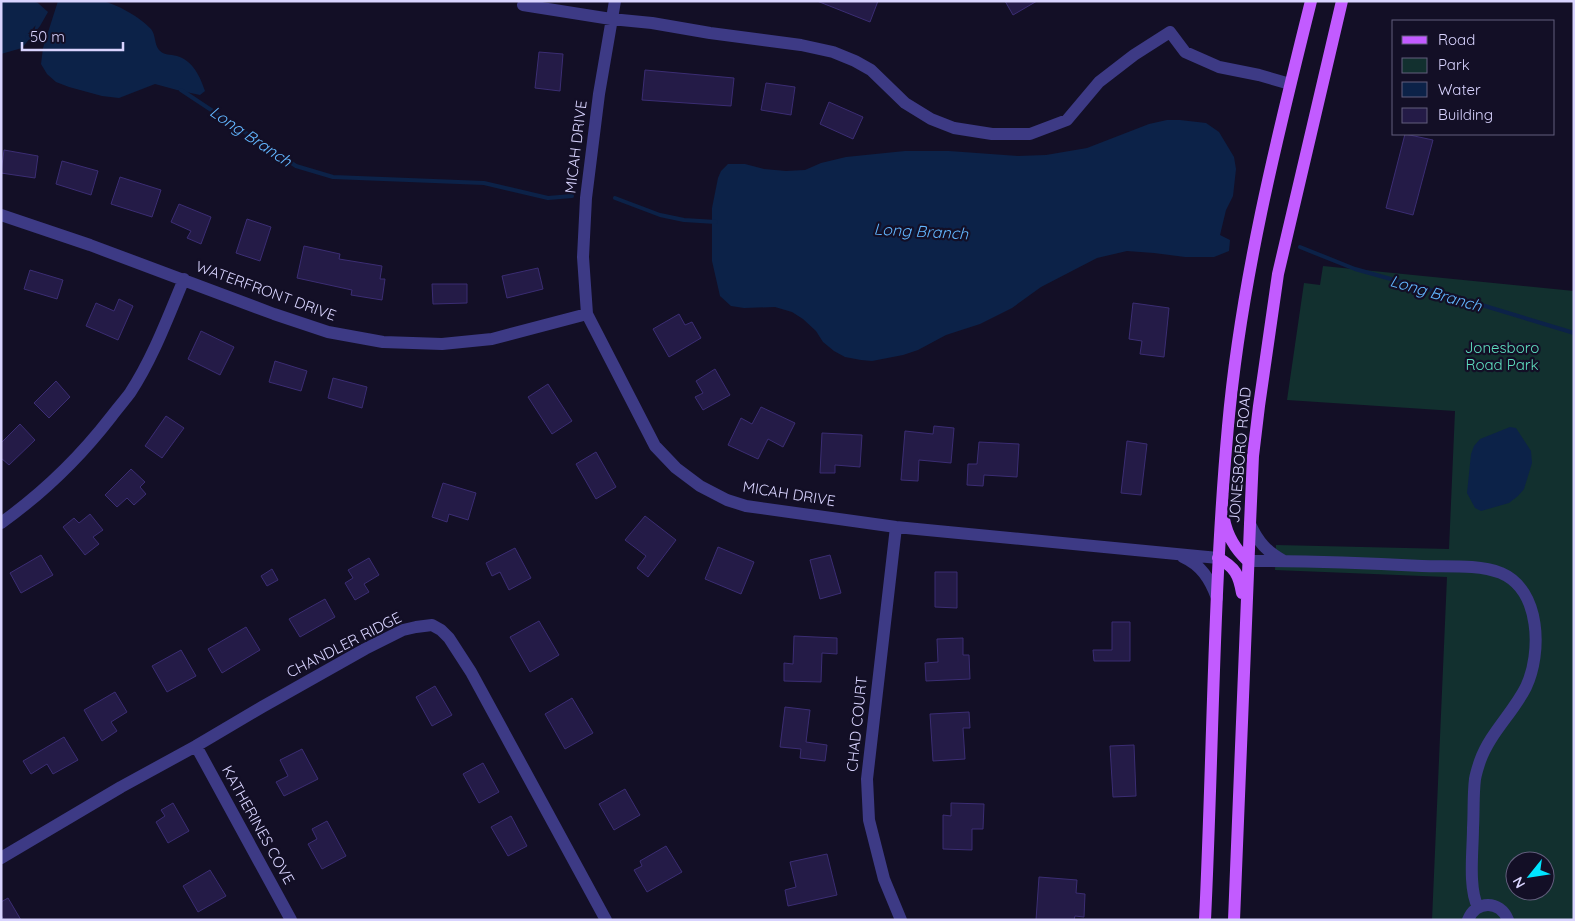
<svg xmlns="http://www.w3.org/2000/svg" width="1575" height="921" viewBox="0 0 1575 921" font-family="Quicksand,sans-serif">
	<rect width="100%" height="100%" fill="#130f26"/>
	<path fill="#12302f" fill-rule="evenodd" d="M1323,266L1574,291V920H1432L1447,577L1275,570L1276,545L1449,549L1455,411L1287,400L1304,283L1320,285ZM1515,861H1545V891H1515Z"/>
	<path fill="#0c2248" d="M1,1H33L38,3L48,12L40,26L22,48L1,54Z
		M58,1C72,1 87,0 101,1C116,3 141,18 151,29C156,35 154,44 159,50C165,56 170,54 177,56C193,61 200,76 205,91L200,95L177,90L155,84L119,98L102,96L69,87L56,82L47,74L41,64L43,48Z
		M1167,120H1180L1206,123L1219,132L1234,157L1236,169L1233,196L1226,210L1220,235L1230,240L1229,251L1214,257H1185L1154,253L1127,251L1097,258L1041,287L1012,308L980,324L946,335L918,350L903,355L872,361L861,360L845,357L834,351L823,342L816,331L803,319L792,312L775,307L744,308L731,306L720,296L712,261V208L718,178L721,171L728,164H745L764,169L786,171L805,170L821,163L846,157L905,151H949L1018,156L1046,155L1087,148L1149,124Z
		M1510,427L1516,428L1531,451L1532,463L1524,489L1518,496L1509,503L1481,511L1475,508L1467,493L1471,454L1474,446L1480,439Z"/>
	<g fill="none" stroke-linecap="round" stroke-linejoin="round">
		<path stroke="#0c2248" stroke-width="4" d="M27,37L49,43
			M181,90L296,166L333,177L484,183L548,198L572,196
			M615,198L660,215L684,220L716,222
			M1300,247L1355,269L1452,296L1574,333"/>
	</g>
	<path fill="#241b47" stroke="#3b2d73" d="M817,1H878L870,22Z
		M1005,1H1037L1013,15Z
		M539,52L563,54L560,91L535,88Z
		M645,70L734,78L731,106L642,100Z
		M766,83L795,87L791,115L761,110Z
		M829,102L863,117L853,139L820,124Z
		M1405,134L1433,140L1413,215L1386,208Z
		M4,150L38,156L35,178L1,173Z
		M62,161L98,171L91,195L56,184Z
		M120,177L161,190L152,217L111,204Z
		M179,204L211,217L201,244L187,238L191,231L171,222Z
		M247,219L271,227L260,261L236,253Z
		M304,246L340,254L339,259L382,266L380,279H385L382,300L351,295L352,290L297,278Z
		M538,268L543,289L507,298L502,276Z
		M30,270L63,280L57,299L24,289Z
		M432,284H467V303L433,304Z
		M119,299L133,306L118,340L86,326L96,303L114,311Z
		M1133,303L1169,308L1164,357L1140,354L1142,341L1129,339Z
		M679,314L685,325L692,322L701,338L669,357L653,329Z
		M201,331L234,347L220,375L188,359Z
		M275,361L307,371L301,391L269,382Z
		M715,369L730,395L703,410L695,397L703,393L696,381Z
		M333,378L367,387L362,408L328,398Z
		M56,381L70,397L49,418L34,403Z
		M548,384L572,421L552,434L528,397Z
		M761,407L795,423L783,447L768,439L758,459L728,445L741,418L752,424Z
		M166,416L184,428L162,458L145,446Z
		M20,424L35,440L9,465L1,458V443Z
		M934,426L954,428L951,463L919,460L918,481L901,480L905,431L933,434Z
		M822,433L862,435L860,467L835,465V473H820Z
		M1127,441L1147,444L1141,495L1121,493Z
		M979,442L1019,444L1017,477L984,475L983,486L967,485L968,464H977Z
		M596,452L616,487L596,499L576,464Z
		M131,469L145,482L140,487L146,494L134,505L127,498L117,507L105,495Z
		M443,483L476,493L468,520L449,514L447,522L432,517Z
		M90,514L103,530L93,537L99,544L85,555L63,527L74,518L79,523Z
		M645,516L676,540L648,577L637,568L646,556L625,540Z
		M718,547L754,562L741,594L705,579Z
		M515,548L531,578L509,590L500,572L492,576L486,563Z
		M41,555L53,575L21,593L10,573Z
		M830,555L841,593L820,599L810,560Z
		M369,558L379,575L364,584L369,592L355,600L345,583L353,578L348,570Z
		M272,569L278,580L267,586L261,576Z
		M935,572H957V608L935,607Z
		M325,599L335,617L300,637L289,619Z
		M539,621L559,655L530,672L510,637Z
		M1112,622H1130V661H1094L1093,650H1112Z
		M246,627L260,650L222,673L208,649Z
		M794,636L837,638V654L822,653L821,682L784,681V663L793,664Z
		M963,638V655H969L970,679L926,681L925,663L938,662L937,639Z
		M181,650L196,676L167,692L152,666Z
		M435,686L452,715L432,726L416,697Z
		M115,692L127,712L111,722L117,731L102,741L84,710Z
		M572,698L593,733L565,749L545,714Z
		M785,707L810,710L806,742L827,745L825,761L800,758L801,749L780,747Z
		M969,712L970,728H963L965,759L933,761L930,714Z
		M64,737L78,760L53,774L47,764L31,774L23,761Z
		M1134,745L1136,796L1113,797L1110,746Z
		M302,749L318,779L284,796L276,782L288,776L280,760Z
		M483,763L499,792L479,803L463,774Z
		M625,789L640,815L614,830L599,804Z
		M173,803L189,831L168,843L156,822L165,816L161,810Z
		M951,803L984,804L983,829H972V850L943,849V815L951,816Z
		M511,816L527,846L508,856L491,827Z
		M327,821L346,856L322,869L308,844L317,839L312,829Z
		M666,846L682,872L647,892L634,870L642,866L640,861Z
		M827,854L837,895L788,906L785,890L796,887L790,862Z
		M210,870L226,896L198,912L183,886Z
		M1039,877L1077,880L1076,893L1085,894L1084,917L1075,916L1074,920H1036Z
		M8,898L21,920H4L1,915V902Z"/>
	<g fill="none" stroke-linecap="round" stroke-linejoin="round">
		<path stroke="#3d3a85" stroke-width="12" d="M615,1L599,94L586,198L583,257L587,314L655,446L676,468L700,486L727,500L746,506L896,527L1218,558
			M523,5L611,19L652,23L710,33L801,45L833,52L855,61L871,70L905,103L931,119L954,128L992,134H1030L1067,120L1099,82L1134,55L1170,32L1185,52L1219,67L1259,75L1290,84
			M1,215L90,245L274,314L328,332L383,342L442,344L492,339L587,314
			M1,523C43,493 80,457 111,417C117,409 124,401 130,393C153,358 168,317 184,279
			M1250,524C1258,542 1267,552 1284,561
			M896,527L867,779L869,820L884,879L901,920
			M1183,557C1201,565 1210,579 1217,598
			M1248,561C1306,561 1364,563 1422,566C1447,567 1477,564 1501,573C1541,590 1542,653 1526,687C1513,713 1490,733 1480,761C1478,767 1476,773 1475,779C1473,795 1474,812 1473,828C1473,850 1468,888 1478,907
			M196,746L291,920
			M1,858L121,787L196,746L262,707L365,649L403,630L416,627L432,625L441,630L449,638L471,672L606,920
			M1468,920C1476,900 1500,900 1508,920"/>
		<path stroke="#c25bff" stroke-width="12" d="M1224,519C1227,535 1236,550 1248,561
			M1218,558C1235,567 1239,575 1242,593
			M1205,920C1213,755 1213,590 1228,426C1241,282 1276,141 1311,1
			M1234,920L1250,524L1253,456L1259,406L1278,274L1342,1"/>
	</g>
	<g text-anchor="middle" stroke-width="4.5" stroke-linejoin="round" paint-order="stroke">
		<g font-size="15" fill="#d9d4ff" stroke="#130f26">
			<text transform="translate(576 147) rotate(-83)" y="5">MICAH DRIVE</text>
			<text transform="translate(266 291) rotate(20)" y="5">WATERFRONT DRIVE</text>
			<text transform="translate(1240 455) rotate(-85)" y="5">JONESBORO ROAD</text>
			<text transform="translate(789 494) rotate(9)" y="5">MICAH DRIVE</text>
			<text transform="translate(344 645) rotate(-27)" y="5">CHANDLER RIDGE</text>
			<text transform="translate(857 724) rotate(-84)" y="5">CHAD COURT</text>
			<text transform="translate(258 825) rotate(61)" y="5">KATHERINES COVE</text>
		</g>
		<g font-size="15" fill="#5fe0c0" stroke="#130f26">
			<text x="1502" y="353">Jonesboro<tspan x="1502" dy="17">Road Park</tspan></text>
		</g>
		<g font-size="16" font-style="italic" fill="#62b6ff" stroke="#130f26">
			<text transform="translate(251 136) rotate(34)" y="6">Long Branch</text>
			<text transform="translate(921 231) rotate(3)" y="6">Long Branch</text>
			<text transform="translate(1436 293) rotate(16)" y="6">Long Branch</text>
		</g>
	</g>
	<rect width="1575" height="921" fill="none" stroke="#d9d4ff" stroke-width="5"/>
	<rect x="1392" y="20" width="162" height="115" fill="#130f26" stroke="#625e7d"/>
	<rect x="1402" y="36" width="25" height="8" fill="#c25bff" stroke="#625e7d"/>
	<text x="1438" y="45" font-size="15" fill="#d9d4ff">Road</text>
	<rect x="1402" y="58" width="25" height="15" fill="#12302f" stroke="#625e7d"/>
	<text x="1438" y="70" font-size="15" fill="#d9d4ff">Park</text>
	<rect x="1402" y="82" width="25" height="15" fill="#0c2248" stroke="#625e7d"/>
	<text x="1438" y="95" font-size="15" fill="#d9d4ff">Water</text>
	<rect x="1402" y="108" width="25" height="15" fill="#241b47" stroke="#625e7d"/>
	<text x="1438" y="120" font-size="15" fill="#d9d4ff">Building</text>
	<g transform="translate(1530 876) rotate(240)"><circle r="24" fill="#130f26" stroke="#625e7d"/>
	<path d="M0-4L9 19L0 12L-9 19Z" fill="#00e5ff"/>
	<text y="-8" font-size="14" font-weight="bold" text-anchor="middle" fill="#d9d4ff">N</text>
	</g>
	<path d="M22 42v8h101v-8" fill="none" stroke="#d9d4ff" stroke-width="2.5"/>
	<text x="30" y="42" font-size="15" fill="#d9d4ff" stroke="#130f26" stroke-width="4" paint-order="stroke">50 m</text>
</svg>
